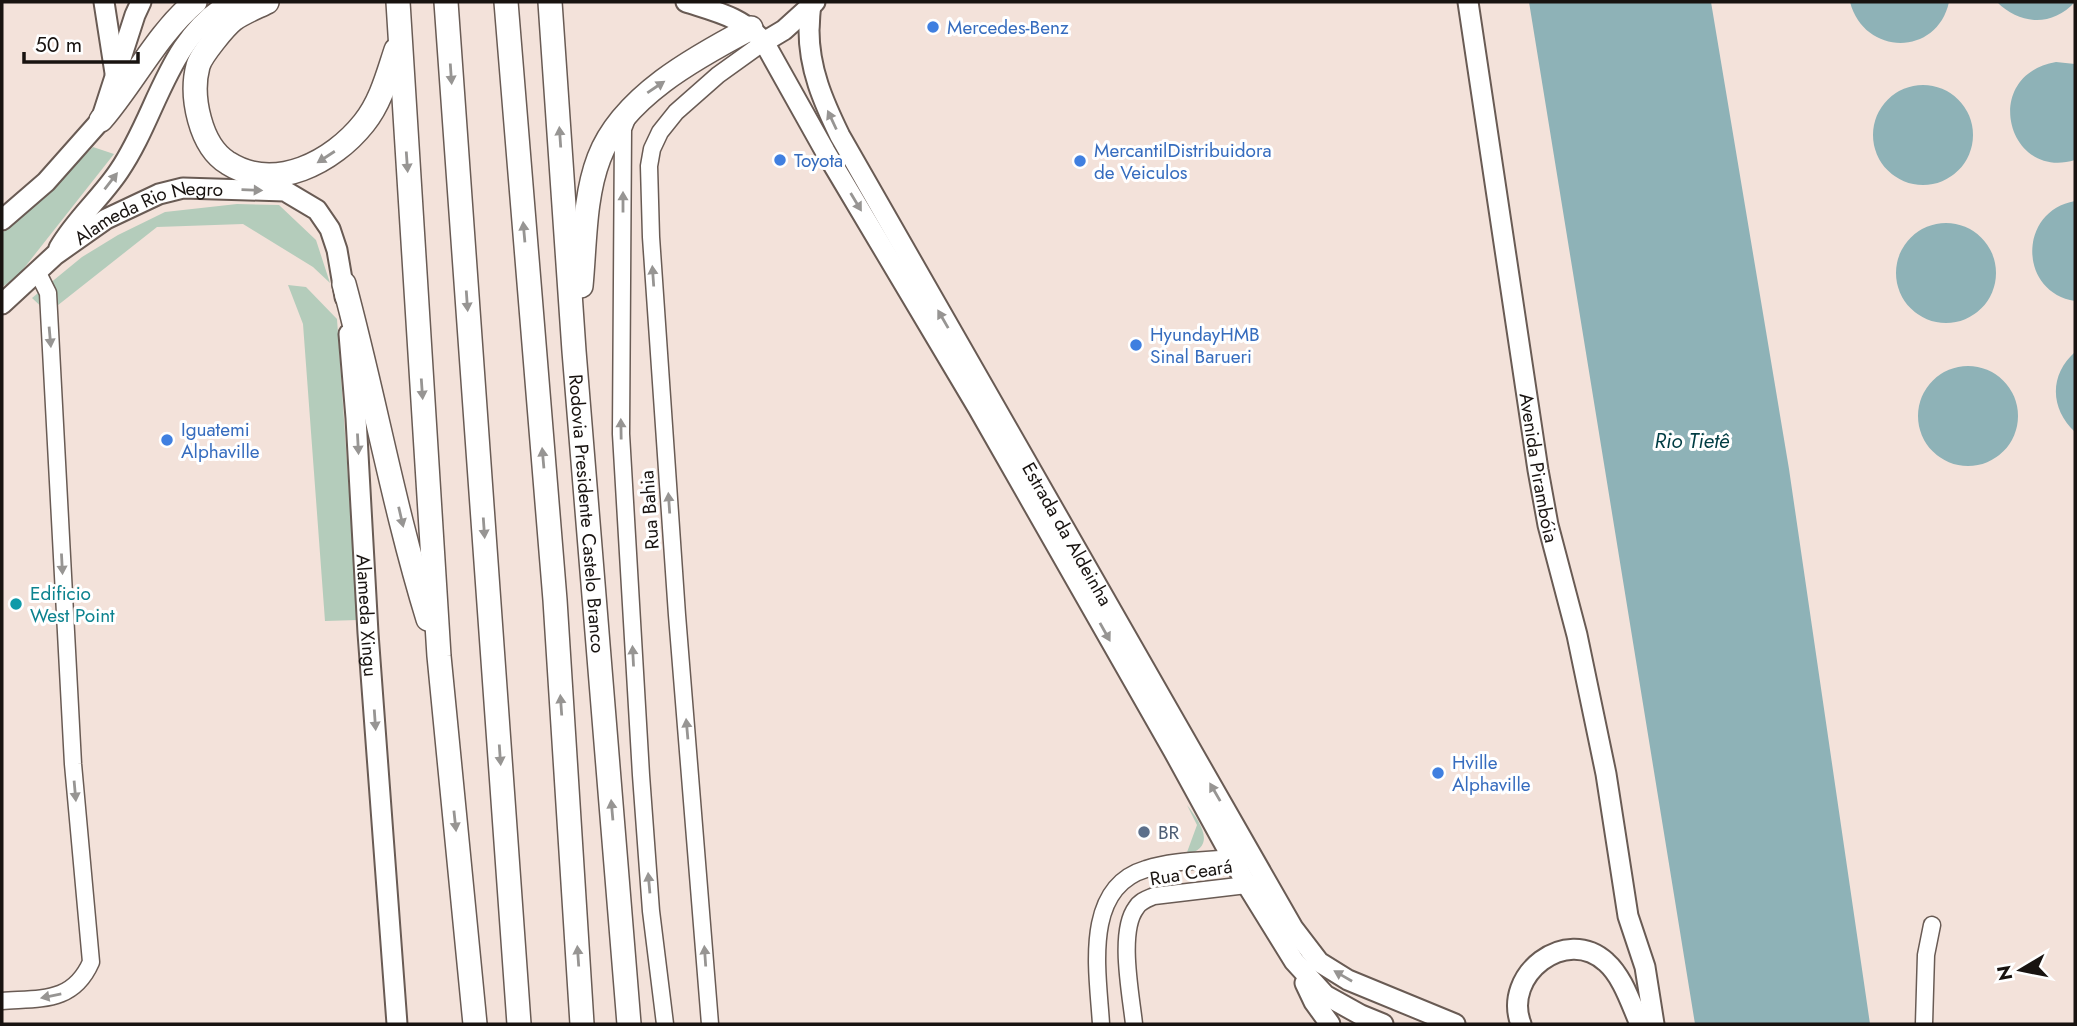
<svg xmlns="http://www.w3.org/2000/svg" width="2077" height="1026" viewBox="0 0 2077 1026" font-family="Jost,sans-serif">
	<rect width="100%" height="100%" fill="#f3e2da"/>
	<path fill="#b4ccbb" d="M93,147L114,154L17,277L2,287V233L27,213Z
		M237,204L279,205L316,240L330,283L313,267L243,224L157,227L48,313L32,298L82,257L118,235L165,212Z
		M288,285L306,287L337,319L358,620L325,621L303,324Z
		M1187,805C1200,822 1218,847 1186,855L1197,825Z"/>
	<path fill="#8eb2b7" d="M1529,2H1711L1789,469L1870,1024H1695Z
		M1850,2H1949C1937,57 1864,56 1850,2Z
		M1997,2H2075C2052,27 2020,25 1997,2Z
		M2056,62L2075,64V160C2007,181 1980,75 2056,62Z
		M1873 135a50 50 0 1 1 100 0a50 50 0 1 1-100 0Z
		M2075,201V301C2018,292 2018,211 2075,201Z
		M1896 273a50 50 0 1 1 100 0a50 50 0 1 1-100 0Z
		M2075,352V432C2050,409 2049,375 2075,352Z
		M1918 416a50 50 0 1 1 100 0a50 50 0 1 1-100 0Z"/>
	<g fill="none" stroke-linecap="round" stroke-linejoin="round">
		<defs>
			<path id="minor" d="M628,116L623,129L621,434L641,775L651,911L665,1024
				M2,1001C41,998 73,1003 91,962L73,764L48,293L37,271
				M710,1024L677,615L651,237L649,166L652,149L660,132L676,112L718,75L764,42
				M1101,1024C1098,973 1082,888 1146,869C1176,859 1211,861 1242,857
				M1134,1024C1131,995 1118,932 1136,908C1140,901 1147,899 1154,896L1255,884
				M1924,1024L1926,955L1932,925"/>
			<g id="major">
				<path d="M104,2L115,73"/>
				<path d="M686,2C717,12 742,17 764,42L784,30L815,2"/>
				<path id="s1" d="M812,2C809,11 810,20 809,30C809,69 823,101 840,136L1293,928L1319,962L1348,980L1455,1024"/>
				<path id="s2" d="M1468,2L1538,470L1548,525L1577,635L1606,774L1628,916L1645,967L1654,1024"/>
				<path d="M764,42L825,151L978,408L1173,750L1247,885L1294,961L1325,995L1361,1015L1383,1024"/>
				<path d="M2,220L46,182L101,120L135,15L141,2"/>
				<path d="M59,248C75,220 101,198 119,171C158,114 167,38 231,2"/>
				<path id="s3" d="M2,304L55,255L106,219L159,194L183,188L285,191L317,210L330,229L337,250L345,297"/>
				<path id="s4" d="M349,334L356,418L368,633L397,1024"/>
				<path d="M1305,983L1314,1002L1330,1024"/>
				<path d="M1521,1024C1502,975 1566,925 1606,962C1623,977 1631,1004 1640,1024"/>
			</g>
			<g id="highway">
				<path d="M267,2C257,7 244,12 234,19C225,26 201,55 198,66C190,96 200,146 228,163C275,193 333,162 364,123C381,102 388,74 396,50"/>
				<path d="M398,2L439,656L475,1024"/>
				<path d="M446,2L519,1024"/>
				<path d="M506,2L555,600L582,1024"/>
				<path id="s5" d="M550,2L574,351L629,1024"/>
				<path d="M101,120C134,82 156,35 195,2"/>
				<path d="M344,284C374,395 394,509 428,619"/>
				<path d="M581,286C585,244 584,197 599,158C622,97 696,57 751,28"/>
			</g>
		</defs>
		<use href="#minor" stroke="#695b54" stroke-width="19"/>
		<use href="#major" stroke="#695b54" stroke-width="23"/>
		<use href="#highway" stroke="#695b54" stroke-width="26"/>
		<use href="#minor" stroke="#fff" stroke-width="16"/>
		<use href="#major" stroke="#fff" stroke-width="19"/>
		<use href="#highway" stroke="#fff" stroke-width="23"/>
	</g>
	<defs><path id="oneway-solid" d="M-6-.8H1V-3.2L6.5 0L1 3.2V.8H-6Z" transform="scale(1.75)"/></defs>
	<g fill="#979593">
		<use href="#oneway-solid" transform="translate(451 74) rotate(86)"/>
		<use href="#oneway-solid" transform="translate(656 87) rotate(-34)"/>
		<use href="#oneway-solid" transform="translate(832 120) rotate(-115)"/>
		<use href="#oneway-solid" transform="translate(560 137) rotate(-94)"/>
		<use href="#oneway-solid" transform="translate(326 157) rotate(147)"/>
		<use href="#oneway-solid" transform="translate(407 162) rotate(86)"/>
		<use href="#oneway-solid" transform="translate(111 181) rotate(-52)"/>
		<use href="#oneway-solid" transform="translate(252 190) rotate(2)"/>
		<use href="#oneway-solid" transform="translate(623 202) rotate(-90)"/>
		<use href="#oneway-solid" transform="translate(856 202) rotate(59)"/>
		<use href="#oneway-solid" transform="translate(524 232) rotate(-95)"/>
		<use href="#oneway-solid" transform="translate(653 276) rotate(-94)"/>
		<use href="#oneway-solid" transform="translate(467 301) rotate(86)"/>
		<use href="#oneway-solid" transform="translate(943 319) rotate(-120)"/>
		<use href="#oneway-solid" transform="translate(50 337) rotate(85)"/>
		<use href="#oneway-solid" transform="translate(422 389) rotate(86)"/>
		<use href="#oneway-solid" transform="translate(621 429) rotate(-91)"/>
		<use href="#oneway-solid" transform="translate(358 444) rotate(87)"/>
		<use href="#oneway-solid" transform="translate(543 458) rotate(-95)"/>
		<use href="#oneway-solid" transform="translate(669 503) rotate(-94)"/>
		<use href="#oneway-solid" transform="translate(401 517) rotate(77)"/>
		<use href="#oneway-solid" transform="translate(484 528) rotate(86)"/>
		<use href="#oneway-solid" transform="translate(62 564) rotate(87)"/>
		<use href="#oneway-solid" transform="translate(1105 632) rotate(61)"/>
		<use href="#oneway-solid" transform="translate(633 656) rotate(-93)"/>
		<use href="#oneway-solid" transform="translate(561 705) rotate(-94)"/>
		<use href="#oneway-solid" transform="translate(375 720) rotate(86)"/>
		<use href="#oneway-solid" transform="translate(687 729) rotate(-95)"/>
		<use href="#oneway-solid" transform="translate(500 755) rotate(86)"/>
		<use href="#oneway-solid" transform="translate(75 791) rotate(85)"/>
		<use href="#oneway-solid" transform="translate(1215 792) rotate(-120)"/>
		<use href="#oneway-solid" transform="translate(612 810) rotate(-95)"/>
		<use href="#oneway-solid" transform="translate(455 821) rotate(84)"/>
		<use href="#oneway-solid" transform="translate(649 883) rotate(-95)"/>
		<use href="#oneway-solid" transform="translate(578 956) rotate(-94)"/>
		<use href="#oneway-solid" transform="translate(705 956) rotate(-94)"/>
		<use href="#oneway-solid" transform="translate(1343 976) rotate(-150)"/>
		<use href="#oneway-solid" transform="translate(51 996) rotate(169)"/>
	</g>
	<g fill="#3f7fe0" stroke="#fff" stroke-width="2.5">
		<circle cx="933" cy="27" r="7"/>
		<circle cx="780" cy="160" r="7"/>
		<circle cx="1080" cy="161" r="7"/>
		<circle cx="1136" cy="345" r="7"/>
		<circle cx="167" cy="440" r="7"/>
		<circle cx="1438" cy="773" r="7"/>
	</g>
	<circle fill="#0f9aa8" stroke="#fff" stroke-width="2.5" cx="16" cy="604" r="7"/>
	<circle fill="#5c6f8a" stroke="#fff" stroke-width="2.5" cx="1144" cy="832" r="7"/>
	<g text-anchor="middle" stroke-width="6" stroke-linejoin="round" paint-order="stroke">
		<g font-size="19" fill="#366cbe" stroke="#fff" text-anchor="start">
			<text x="947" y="34">Mercedes-Benz</text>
			<text x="1094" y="157">MercantilDistribuidora<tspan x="1094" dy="22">de Veiculos</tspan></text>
			<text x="794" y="167">Toyota</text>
			<text x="1150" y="341">HyundayHMB<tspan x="1150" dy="22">Sinal Barueri</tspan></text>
			<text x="181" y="436">Iguatemi<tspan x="181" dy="22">Alphaville</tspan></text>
			<text x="1452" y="769">Hville<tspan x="1452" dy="22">Alphaville</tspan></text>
		</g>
		<g font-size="19" fill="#181310" stroke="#fff">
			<text dy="7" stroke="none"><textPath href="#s3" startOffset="178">Alameda Rio Negro</textPath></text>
			<text dy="7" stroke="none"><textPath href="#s2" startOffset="471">Avenida Pirambóia</textPath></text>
			<text transform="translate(649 510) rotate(-94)" y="7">Rua Bahia</text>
			<text dy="7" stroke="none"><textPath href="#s5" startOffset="513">Rodovia Presidente Castelo Branco</textPath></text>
			<text dy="7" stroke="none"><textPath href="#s1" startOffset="598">Estrada da Aldeinha</textPath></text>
			<text dy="7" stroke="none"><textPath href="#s4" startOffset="282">Alameda Xingu</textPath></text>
			<text transform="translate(1191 872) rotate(-9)" y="7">Rua Ceará</text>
		</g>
		<g font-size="19" fill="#0d838f" stroke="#fff" text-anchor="start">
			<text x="30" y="600">Edificio<tspan x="30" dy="22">West Point</tspan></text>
		</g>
		<g font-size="19" fill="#4e5e75" stroke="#fff" text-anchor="start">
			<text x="1158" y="839">BR</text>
		</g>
		<g font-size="21" font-style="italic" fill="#003d43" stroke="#fff">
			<text x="1692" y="448">Rio Tietê</text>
		</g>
	</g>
	<rect width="2077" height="1026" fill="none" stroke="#181310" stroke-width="7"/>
	<g transform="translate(2021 970) rotate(260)" stroke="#ffffff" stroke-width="5" paint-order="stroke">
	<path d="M0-5L12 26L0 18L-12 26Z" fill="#181310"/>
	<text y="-10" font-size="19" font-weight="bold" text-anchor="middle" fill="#181310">N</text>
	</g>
	<path d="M24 52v10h114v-10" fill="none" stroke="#181310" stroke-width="3.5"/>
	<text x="35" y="52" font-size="21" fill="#181310" stroke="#ffffff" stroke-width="5" paint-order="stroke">50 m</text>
</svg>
